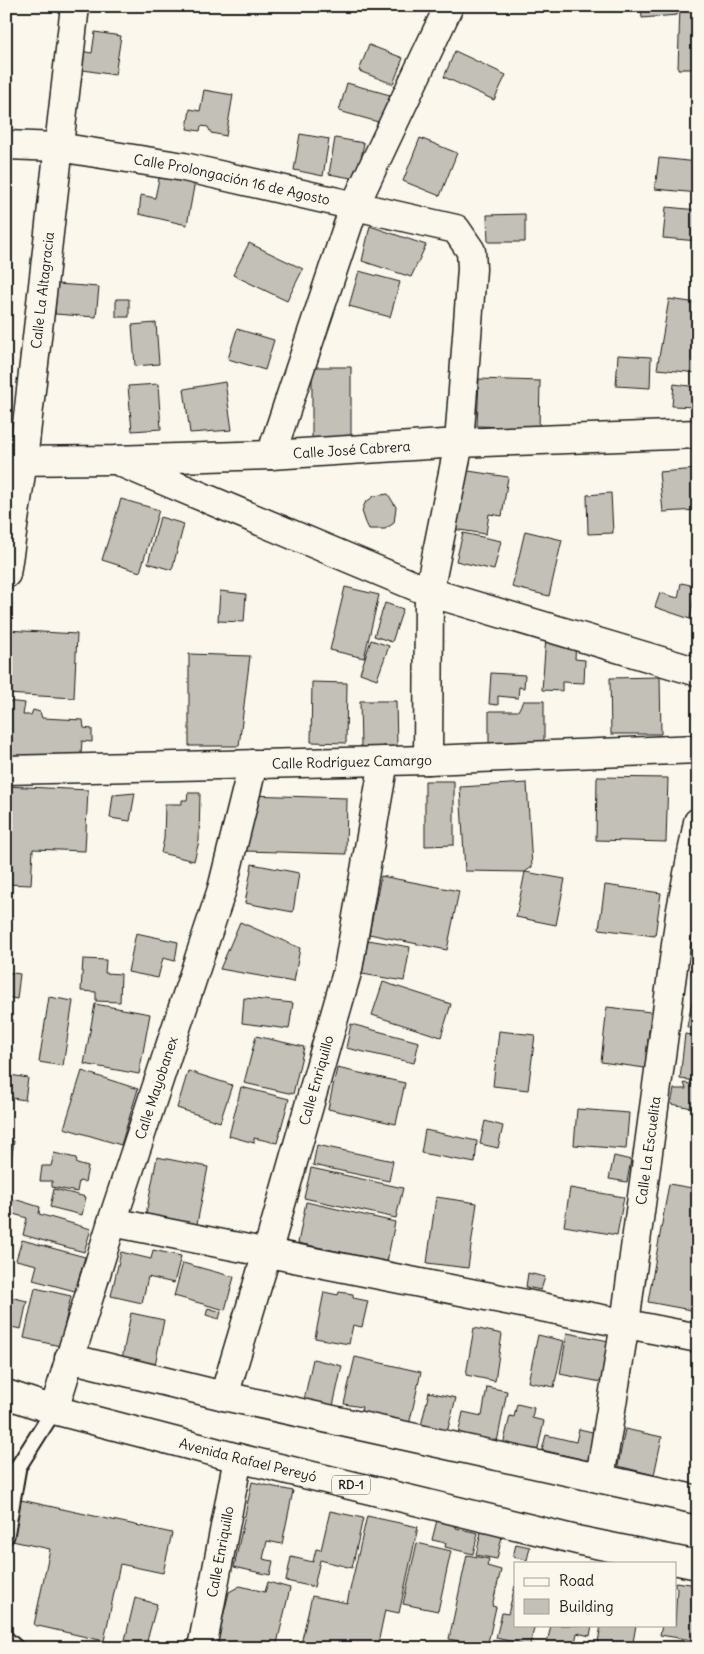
<svg xmlns="http://www.w3.org/2000/svg" width="704" height="1654" viewBox="0 0 704 1654" font-family="Delius,sans-serif">
	<rect width="100%" height="100%" fill="#fbf7ec"/>
	<filter id="ink" filterUnits="userSpaceOnUse"><feTurbulence type="fractalNoise" baseFrequency=".02" numOctaves="2"/><feDisplacementMap in="SourceGraphic" scale="10" xChannelSelector="R" yChannelSelector="G"/><feConvolveMatrix kernelMatrix="1 2 1 2 8 2 1 2 1" color-interpolation-filters="sRGB"/></filter>
	<g filter="url(#ink)">
		<path fill="#c3c0b8" stroke="#1c1c1c" d="M641,6H680L677,15L642,18Z
			M680,6H698V69H678Z
			M95,32L121,36L115,75L77,69L80,51L92,53Z
			M369,45L403,58L393,84L359,71Z
			M455,51L506,75L494,100L444,77Z
			M347,83L390,95L382,123L339,111Z
			M204,90L233,95L226,136L211,133L208,127L201,126L200,131L187,129L190,109L200,111Z
			M6,93L12,95L9,111L6,110Z
			M300,134L329,139L323,176L294,170Z
			M335,138L364,143L357,179L329,174Z
			M420,138L457,153L440,196L403,181Z
			M659,158L698,162V193L655,189Z
			M160,174L195,181L187,225L139,214L141,195L155,198Z
			M6,179L10,180L6,202Z
			M666,207L698,210V241L663,238Z
			M525,214V242H488L487,215Z
			M370,226L426,245L411,277L362,261Z
			M249,243L303,269L287,301L233,275Z
			M359,271L400,282L390,317L349,306Z
			M57,284L99,287L96,317L55,314Z
			M116,299H129V317H116Z
			M669,299L698,303V373L657,369Z
			M156,323L159,364L135,366L132,325Z
			M237,329L274,340L265,370L228,359Z
			M618,355L651,357L650,388L616,386Z
			M312,367H351V447H312Z
			M479,379L540,381L539,428L477,426Z
			M225,382L232,430L190,433L184,389Z
			M158,384L161,429L132,431L128,386Z
			M674,384L697,387L696,407L672,406Z
			M698,469V510L663,512L659,472Z
			M462,470L508,477L502,516L489,514L486,534L453,529Z
			M611,493L613,533L588,534L587,495Z
			M388,494L396,507L394,523L385,529H369L366,523L362,511L365,503L374,496Z
			M121,499L159,510L140,572L102,560Z
			M160,517L184,524L172,570L148,563Z
			M525,531L562,540L549,596L512,587Z
			M463,533L501,541L494,570L456,561Z
			M681,583L696,586L690,619L655,607L660,593L678,598Z
			M345,587L379,595L364,658L330,650Z
			M220,591L246,594L244,622L218,621Z
			M385,603L403,609L392,642L374,636Z
			M6,630L77,634L74,698L6,694Z
			M546,637L576,639L575,659L585,660L584,683L562,682V691L542,690Z
			M371,640L389,646L377,679L360,673Z
			M189,654L250,656L239,746H189Z
			M491,673L525,675L524,688L519,687L518,698L498,696V705L489,704Z
			M660,677L661,734H611L610,678Z
			M312,682L347,683L346,743L311,742Z
			M6,701L25,703L23,715H31L33,710L40,712L42,718L83,720L84,728L92,729V742L82,741L81,754L6,758Z
			M360,701H396L397,747H361Z
			M523,701H544V751H489V711H518Z
			M597,777L668,778L666,842L596,840Z
			M425,781H454V845L425,846Z
			M527,783L532,867L525,872L465,871L460,787Z
			M6,786L88,790L85,851L33,849L31,885L6,884Z
			M135,793L130,821L110,818L113,795Z
			M188,793H200L199,841L194,861L161,853L164,839L165,804H182V800H187Z
			M247,795L347,798L346,854L245,851Z
			M252,864L299,873L293,912L245,903Z
			M525,872L565,879L556,925L516,917Z
			M381,876L459,891L447,950L369,934Z
			M605,885L661,893L655,936L599,929Z
			M240,922L300,948L294,982L220,969Z
			M136,933L178,942L175,961L163,958L158,978L128,972Z
			M368,940L410,947L404,981L362,974Z
			M83,959L106,960L105,973L121,974L120,1002L96,1001V992L81,991Z
			M6,972L20,974L17,999L6,997Z
			M696,981L698,982V1029L687,1027Z
			M383,982L451,1004L441,1037L372,1015Z
			M49,997L73,1001L63,1066L39,1062Z
			M244,998L293,1003L289,1029L242,1023Z
			M95,1004L150,1014L139,1074L84,1064Z
			M607,1007L651,1012L645,1068L601,1062Z
			M351,1024L419,1042L414,1063L346,1048Z
			M499,1031L535,1035L528,1090L493,1086Z
			M685,1034L698,1036V1081L680,1079Z
			M256,1036L304,1047L293,1094L244,1083Z
			M6,1057L13,1058L10,1075L28,1078L25,1100L6,1097Z
			M337,1068L405,1083L396,1124L328,1109Z
			M82,1071L138,1089L121,1145L64,1128Z
			M188,1071L232,1085L220,1122L177,1108Z
			M684,1083L698,1085V1109L671,1104L674,1089H686Z
			M241,1087L289,1099L277,1143L254,1138V1143L229,1136Z
			M577,1109L629,1113L626,1149L574,1145Z
			M485,1121L503,1126L498,1148L480,1144Z
			M425,1130L477,1141L475,1163L421,1153Z
			M6,1139L14,1141L9,1174H6Z
			M317,1145L393,1161L389,1181L313,1165Z
			M54,1153L76,1158L77,1164L88,1167L85,1182L79,1181L77,1192L52,1187V1181H40L42,1166H51Z
			M614,1156L631,1160L627,1182L609,1179Z
			M157,1157L208,1167L197,1224L146,1214Z
			M311,1168L403,1188L396,1218L304,1198Z
			M669,1184L698,1189V1301L696,1311L648,1302Z
			M570,1188L624,1197L617,1235L564,1226Z
			M54,1189L86,1197L82,1215L50,1207Z
			M436,1197L477,1203L468,1268L427,1263Z
			M14,1199L40,1207L39,1214L91,1229L84,1252L23,1235L27,1218L10,1213Z
			M306,1202L395,1222L387,1262L298,1243Z
			M22,1240L85,1257L75,1291L33,1280L37,1265L16,1260Z
			M153,1250L181,1256L174,1283L148,1277L142,1303L111,1296L121,1252L151,1259Z
			M183,1263L234,1277L225,1310L174,1296Z
			M528,1273L545,1277L541,1290L526,1287Z
			M35,1288L71,1296L60,1346L24,1338Z
			M324,1292L338,1295L339,1292L353,1294V1298L368,1301L362,1327L353,1325L349,1344L315,1338Z
			M6,1296L27,1301L21,1329L6,1326Z
			M208,1308L221,1312L219,1319L206,1315Z
			M131,1313L164,1320L155,1365L122,1359Z
			M474,1328L502,1334L495,1381L466,1375Z
			M567,1333L609,1341L601,1382L560,1374Z
			M538,1335L564,1341L554,1387L528,1382Z
			M355,1357L421,1372L409,1425L360,1414L362,1407L344,1404Z
			M313,1359L342,1366L333,1406L304,1400Z
			M487,1387L507,1391L497,1442L458,1435L463,1412L482,1416Z
			M429,1392L456,1398L446,1436L420,1430Z
			M517,1404L534,1408L532,1418L544,1421L537,1453L503,1445L510,1416L514,1417Z
			M579,1429L597,1433L590,1461L542,1450L546,1435L576,1442Z
			M625,1429L662,1437L654,1475L618,1466Z
			M252,1482L293,1491L282,1544L267,1541L263,1559L273,1561L270,1575L234,1567Z
			M21,1500L172,1533L163,1573L120,1564L104,1641L34,1625L50,1549L12,1541Z
			M330,1511L363,1518L352,1568L320,1560L314,1587L286,1581L291,1557L313,1562L316,1549L321,1550Z
			M367,1516L418,1527L399,1613L385,1610L377,1648H349L328,1643L327,1648H300L312,1596L347,1603Z
			M438,1516L457,1521L456,1528L478,1533L473,1554L445,1547L446,1543L432,1540Z
			M481,1532L502,1536L497,1559L476,1555Z
			M417,1543L451,1551L438,1611L403,1604Z
			M516,1544L530,1547L527,1560L513,1557Z
			M467,1555L489,1559L487,1566L501,1570L492,1606L496,1607L487,1647L449,1639Z
			M268,1582L290,1588L276,1648H243L217,1642L229,1592L240,1586L265,1592Z
			M675,1582L698,1585V1641L660,1635L662,1625H675L677,1588L675,1587Z
			M515,1586V1625H535L530,1644L541,1646V1648H521L522,1644L496,1638L502,1613L508,1614Z
			M135,1598L157,1604L145,1648L124,1644Z
			M551,1625H592L590,1636L577,1633L574,1648H546Z
			M601,1625H636L632,1648H597Z"/>
		<g fill="none" stroke-linecap="round" stroke-linejoin="round">
			<defs>
				<path id="service" d="M6,1536L18,1467L54,1410
					M6,1639L16,1648"/>
				<g id="minor">
					<path id="s1" d="M6,145L58,147L184,167L456,229L471,251L472,269L459,443L429,592L428,760"/>
					<path d="M271,455L354,207L449,6"/>
					<path id="s2" d="M6,461L114,460L271,455L459,443L698,434"/>
					<path d="M122,463L429,592L698,672"/>
					<path id="s3" d="M6,574L23,460L75,6"/>
					<path id="s4" d="M6,770L428,760L698,749"/>
					<path d="M112,1222L698,1338"/>
					<path d="M69,1358L224,1396L698,1500"/>
					<path id="s5" d="M224,1396L267,1253L348,969L384,761"/>
					<path id="s6" d="M54,1410L112,1222L222,889L253,764"/>
					<path id="s7" d="M600,1478L625,1323L680,915L698,822"/>
					<path id="s8" d="M202,1648L238,1458"/>
				</g>
				<g id="primary">
					<path id="s9" d="M6,1394L54,1410L238,1458L581,1541L698,1565"/>
				</g>
			</defs>
			<use href="#service" stroke="#1c1c1c" stroke-width="19"/>
			<use href="#minor" stroke="#1c1c1c" stroke-width="31"/>
			<use href="#primary" stroke="#1c1c1c" stroke-width="31"/>
			<use href="#service" stroke="#fbf7ec" stroke-width="15"/>
			<use href="#minor" stroke="#fbf7ec" stroke-width="28"/>
			<use href="#primary" stroke="#fbf7ec" stroke-width="28"/>
		</g>
	</g>
	<g text-anchor="middle" stroke-width="5" stroke-linejoin="round" paint-order="stroke">
		<rect fill="#fbf7ec" stroke="#5f5e5a" stroke-width="1" x="332" y="1475.5" width="38" height="19" rx="4"/>
		<g font-size="12" font-weight="bold" fill="#1c1c1c">
			<text x="351" y="1489">RD-1</text>
		</g>
		<g font-size="14" fill="#1c1c1c" stroke="#fbf7ec">
			<text dy="5" stroke="none"><textPath href="#s1" startOffset="229">Calle Prolongación 16 de Agosto</textPath></text>
			<text dy="5" stroke="none"><textPath href="#s3" startOffset="286">Calle La Altagracia</textPath></text>
			<text dy="5" stroke="none"><textPath href="#s2" startOffset="346">Calle José Cabrera</textPath></text>
			<text dy="5" stroke="none"><textPath href="#s4" startOffset="346">Calle Rodríguez Camargo</textPath></text>
			<text dy="5" stroke="none"><textPath href="#s5" startOffset="329">Calle Enriquillo</textPath></text>
			<text dy="5" stroke="none"><textPath href="#s6" startOffset="338">Calle Mayobanex</textPath></text>
			<text dy="5" stroke="none"><textPath href="#s7" startOffset="331">Calle La Escuelita</textPath></text>
			<text dy="5" stroke="none"><textPath href="#s9" startOffset="251">Avenida Rafael Pereyó</textPath></text>
			<text dy="5" stroke="none"><textPath href="#s8" startOffset="98">Calle Enriquillo</textPath></text>
		</g>
	</g>
	<rect width="704" height="1654" fill="none" stroke="#fbf7ec" stroke-width="25"/>
	<rect x="12" y="12" width="679" height="1629" fill="none" stroke="#1c1c1c" stroke-width="2" filter="url(#ink)"/>
	<rect x="514" y="1562" width="162" height="65" fill="#fbf7ec" stroke="#a29f99"/>
	<rect x="524" y="1578" width="25" height="8" fill="#fbf7ec" stroke="#a29f99"/>
	<text x="559" y="1586" font-size="15" fill="#1c1c1c">Road</text>
	<rect x="524" y="1599" width="25" height="15" fill="#c3c0b8" stroke="#a29f99"/>
	<text x="559" y="1612" font-size="15" fill="#1c1c1c">Building</text>
</svg>
